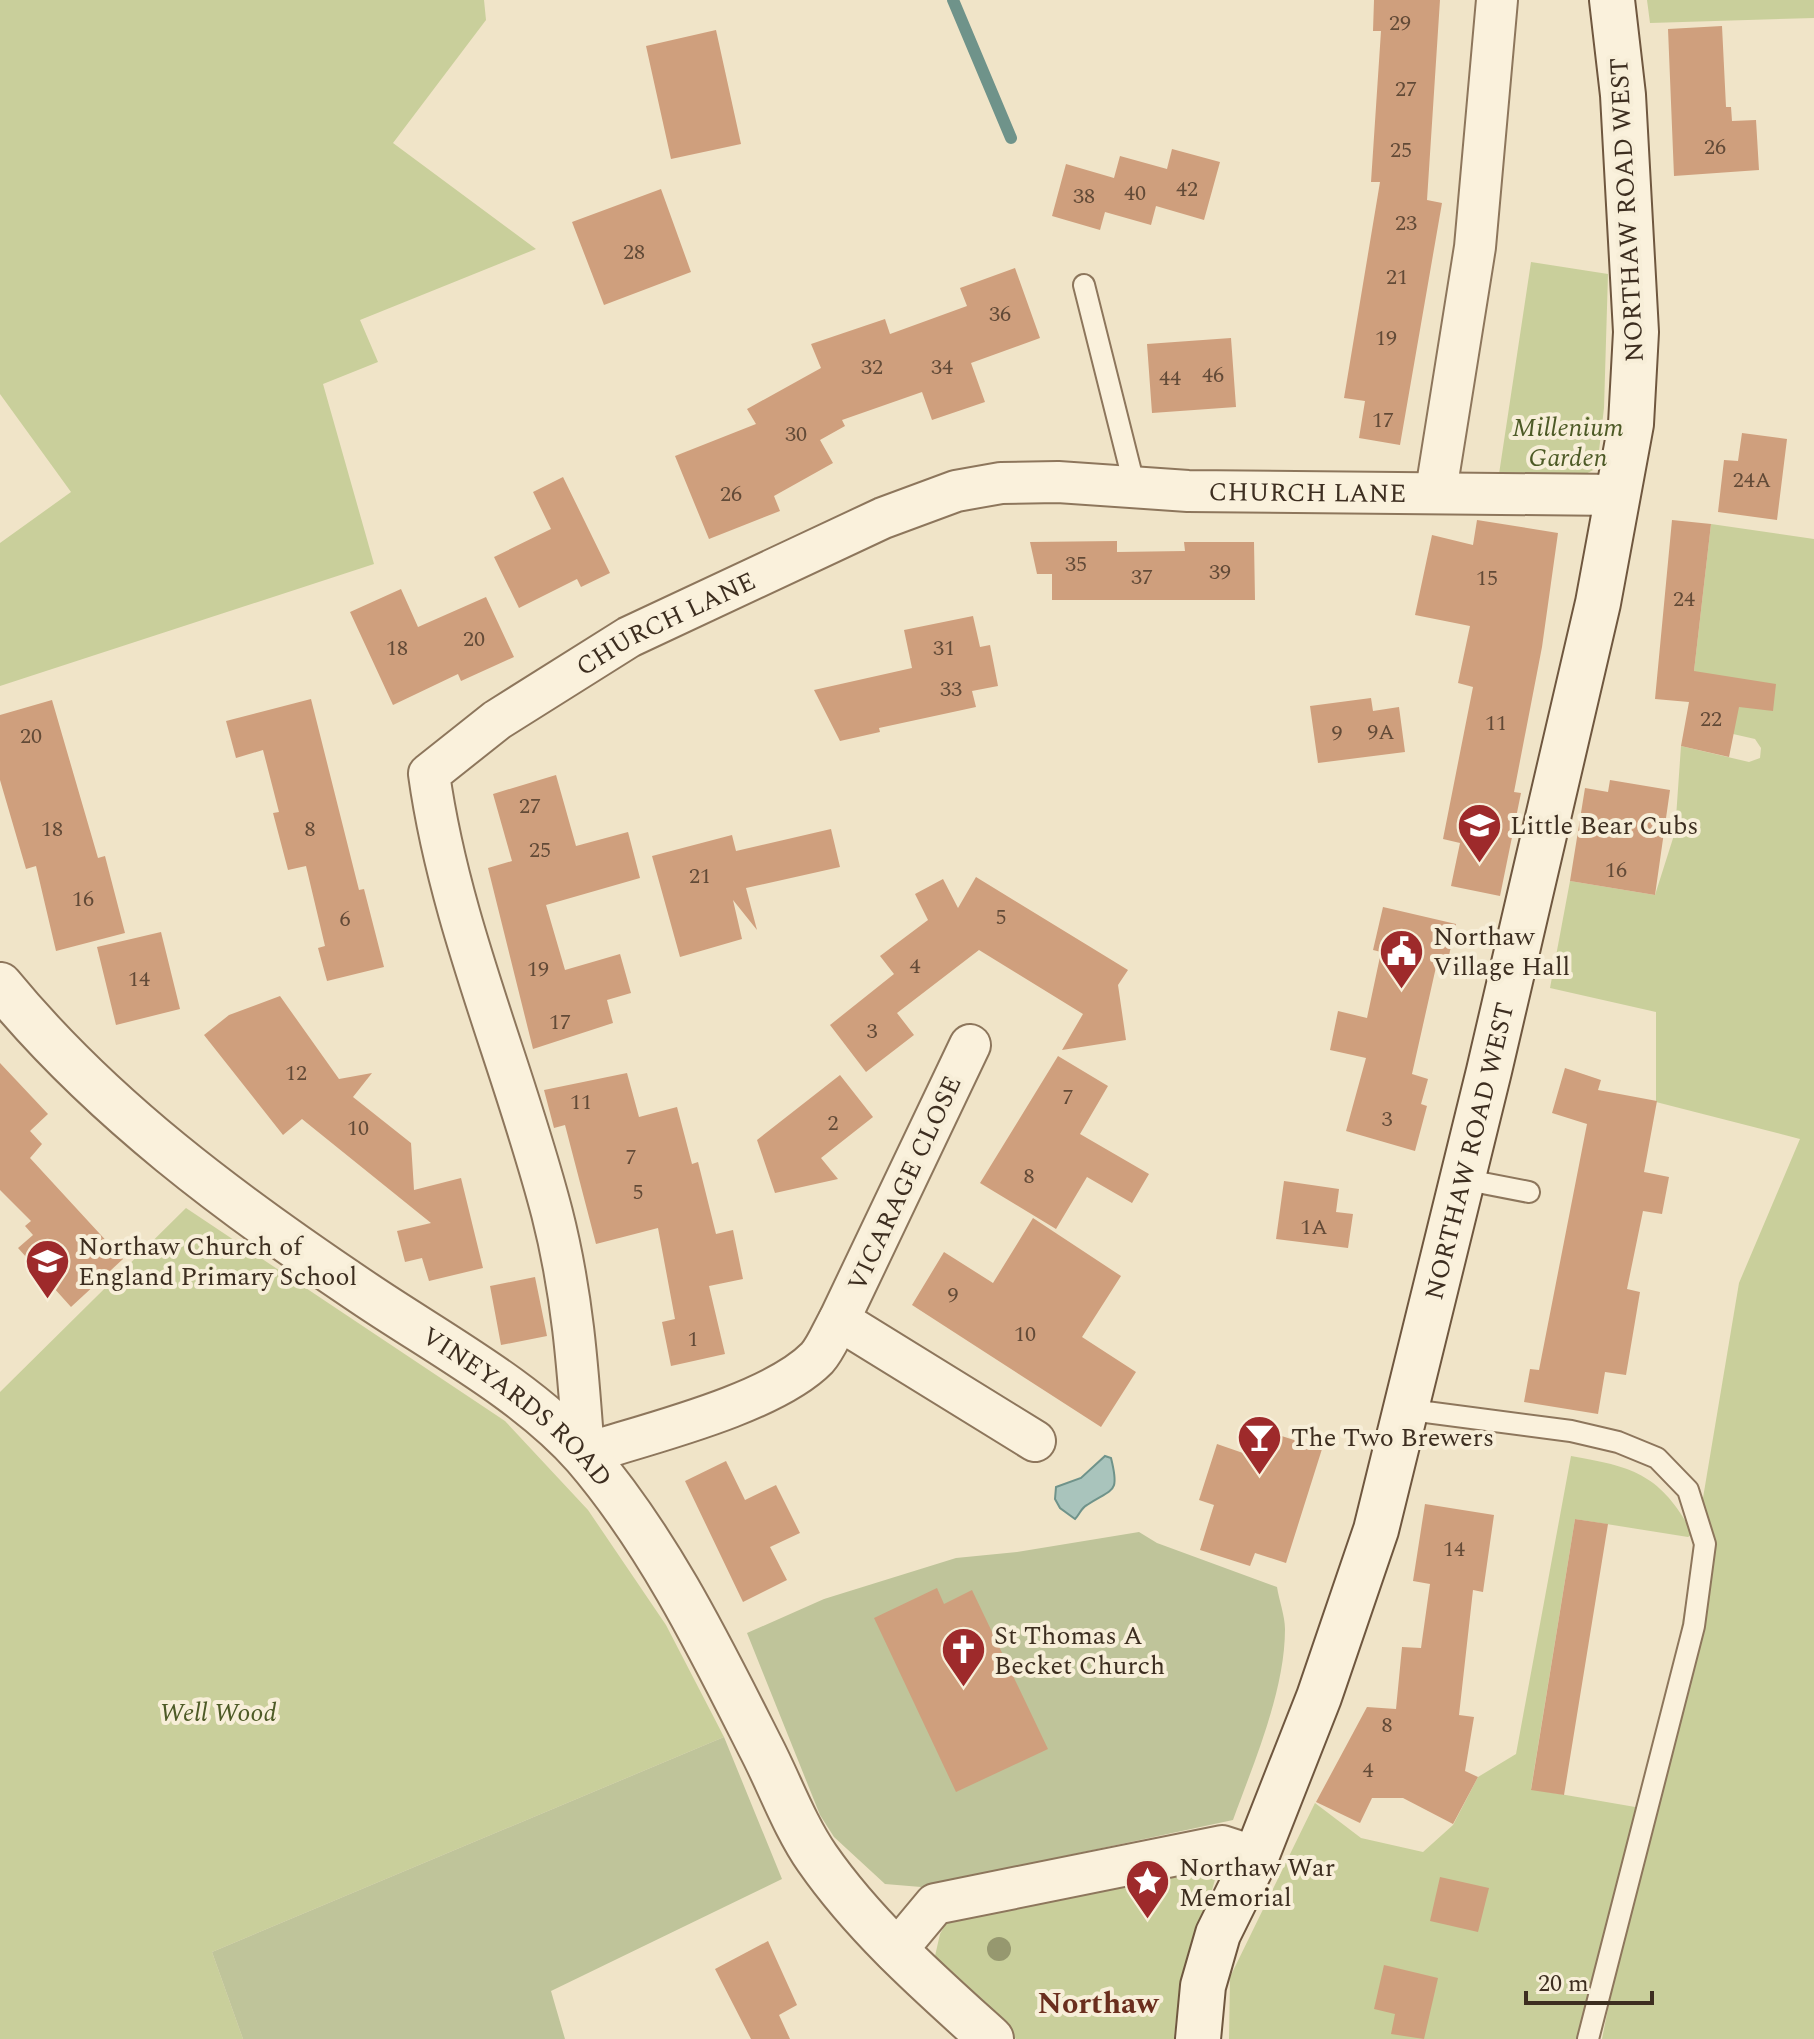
<svg xmlns="http://www.w3.org/2000/svg" width="1814" height="2039" viewBox="0 0 1814 2039" font-family="Spectral,serif">
	<rect width="100%" height="100%" fill="#f0e4c8"/>
	<path fill="#c9cf9b" d="M0,0H484L486,20L393,143L536,249L360,320L378,362L323,384L374,564L0,686V543L71,492L0,394Z
		M1647,0H1814V18L1650,23Z
		M1531,262L1608,274L1604,408L1597,468L1580,477L1499,474Z
		M1711,524L1814,539V2039H1602L1669,1701L1739,1283L1800,1139L1656,1102V1012L1550,988L1570,881L1655,895L1675,832L1681,746L1749,762L1760,758L1761,748L1755,739L1733,734L1694,671Z
		M186,1208L505,1421L588,1510L666,1625L724,1737L212,1952L243,2039H0V1392Z
		M1571,1456C1635,1467 1661,1475 1693,1534L1688,1537L1575,1519L1531,1789L1641,1808L1584,2039H1229L1230,1977L1315,1803L1361,1838L1423,1852L1453,1825L1478,1777L1516,1754Z
		M1208,1864L1216,1876L1176,2018L1174,2039H1016L935,1956L940,1934L948,1920Z"/>
	<path fill="#bfc49a" d="M1139,1532L1157,1543L1277,1587C1279,1600 1285,1616 1285,1629C1285,1691 1254,1762 1233,1820L921,1887L885,1884L834,1837L820,1815L747,1633L824,1599L956,1558L1017,1552Z
		M724,1737L782,1879L551,1991L565,2039H243L212,1952Z"/>
	<path fill="#a9c4bc" stroke="#6f938a" stroke-width="2" d="M1105,1456L1111,1458C1120,1494 1113,1488 1087,1505C1081,1508 1080,1514 1075,1519L1060,1508L1055,1499L1056,1487L1081,1478Z"/>
	<g fill="none" stroke-linecap="round" stroke-linejoin="round">
		<path stroke="#6f938a" stroke-width="12" d="M953,0L1011,138"/>
	</g>
	<path fill="#cf9f7d" d="M1374,0H1440L1427,200L1442,203L1400,445L1359,438L1365,401L1344,398L1380,182H1371L1381,31H1373Z
		M1722,26L1726,107H1731L1732,121L1756,120L1759,170L1674,176L1668,29Z
		M716,30L741,144L671,159L646,46Z
		M1172,149L1220,162L1204,220L1156,206L1151,225L1105,212L1100,230L1052,216L1066,164L1114,178L1120,156L1167,169Z
		M661,189L691,272L604,305L572,222Z
		M1015,268L1040,338L971,363L985,402L932,420L922,392L842,420L845,426L820,440L833,463L774,496L780,511L709,539L675,456L756,424L747,409L821,368L811,344L885,319L890,334L967,306L960,288Z
		M1231,338L1236,407L1152,413L1147,344Z
		M1742,433L1787,439L1777,520L1718,512L1724,460L1738,461Z
		M563,477L610,573L581,587L577,579L519,608L494,557L551,529L533,492Z
		M1477,520L1558,533L1542,647L1514,792L1521,793L1500,896L1451,886L1460,843L1443,839L1473,687L1458,683L1470,626L1415,615L1432,535L1473,545Z
		M1672,520L1711,524L1694,671L1776,684L1773,711L1739,707L1729,757L1681,746L1689,702L1655,699Z
		M1117,541V552L1185,551L1184,542H1254L1255,600H1052V574H1037L1030,542Z
		M401,589L418,627L486,597L514,657L461,681L458,674L393,705L350,612Z
		M973,616L980,647L990,645L998,686L972,691L976,707L879,728L880,732L840,741L814,690L912,668L904,630Z
		M1371,698L1373,711L1399,707L1405,752L1318,763L1310,706Z
		M311,699L359,890L364,889L384,967L327,981L318,948L325,946L306,866L288,870L273,813L279,812L263,750L236,758L226,721Z
		M52,700L98,858L105,856L125,933L56,951L36,866L26,869L0,780V715Z
		M556,775L576,846L628,832L640,878L546,905L565,970L620,954L631,993L607,1000L613,1023L533,1049L488,868L512,861L493,794Z
		M1610,780L1670,790L1655,895L1570,881L1585,788L1608,792Z
		M831,829L840,867L746,888L757,930L733,900L742,939L680,957L652,856L732,835L736,851Z
		M976,877L1128,970L1118,985L1126,1040L1062,1050L1083,1014L979,950L897,1013L914,1035L866,1072L830,1025L894,974L880,956L928,920L915,894L943,879L958,908Z
		M1383,907L1456,924L1446,969L1436,967L1412,1074L1428,1079L1421,1104L1427,1106L1415,1151L1346,1131L1366,1058L1330,1050L1338,1011L1367,1018L1381,952L1373,950Z
		M161,932L180,1009L116,1025L97,947Z
		M280,996L339,1079L372,1073L353,1097L411,1143L414,1190L461,1178L483,1268L429,1281L422,1258L405,1262L397,1231L431,1223L302,1119L283,1135L204,1035L229,1015Z
		M1058,1056L1108,1086L1080,1134L1149,1174L1132,1203L1087,1177L1056,1229L980,1183Z
		M0,1063L48,1114L30,1131L42,1144L30,1158L123,1259L71,1307L18,1248L33,1235L25,1226L31,1221L0,1190Z
		M1565,1068L1601,1080L1598,1090L1657,1101L1644,1172L1669,1177L1662,1214L1643,1211L1627,1289L1640,1292L1626,1375L1605,1372L1598,1414L1524,1402L1530,1369L1539,1370L1587,1124L1552,1113Z
		M627,1073L639,1117L677,1107L692,1164L698,1162L716,1234L733,1230L743,1279L709,1286L725,1354L671,1366L662,1322L675,1319L658,1228L596,1244L565,1125L554,1128L544,1090Z
		M840,1075L873,1117L821,1158L838,1179L775,1193L757,1140Z
		M1284,1181L1339,1189L1336,1212L1353,1214L1348,1248L1276,1239Z
		M1033,1218L1121,1276L1082,1337L1136,1372L1101,1427L912,1305L944,1252L993,1283Z
		M535,1277L547,1336L501,1345L490,1286Z
		M1251,1426L1322,1449L1286,1563L1255,1553L1250,1566L1200,1550L1214,1505L1199,1500L1217,1444L1243,1453Z
		M726,1461L745,1500L776,1485L800,1533L770,1547L787,1580L743,1602L685,1481Z
		M1425,1504L1494,1515L1483,1592L1473,1590L1459,1715L1474,1717L1465,1771L1478,1777L1453,1824L1403,1798H1372L1360,1823L1316,1802L1367,1707L1396,1709L1402,1647L1421,1648L1430,1584L1413,1581Z
		M1575,1519L1608,1524L1564,1795L1531,1790Z
		M937,1588L944,1604L972,1590L1048,1749L956,1792L874,1618Z
		M1440,1877L1489,1888L1478,1932L1430,1921Z
		M768,1941L797,2005L779,2015L790,2039H751L715,1969Z
		M1384,1965L1438,1978L1424,2039L1391,2034L1395,2014L1374,2009Z"/>
	<g fill="none" stroke-linecap="round" stroke-linejoin="round">
		<defs>
			<path id="service" d="M1084,285L1135,488
				M1462,1179L1529,1192
				M1403,1409L1571,1431L1618,1442L1657,1458L1688,1490L1705,1544L1694,1626L1588,2039"/>
			<g id="minor">
				<path d="M1436,491L1475,247L1497,0"/>
				<path id="s1" d="M970,1045L839,1320C832,1332 826,1348 817,1358C772,1404 647,1434 584,1454C578,1371 573,1295 552,1213C514,1066 450,925 429,774L497,720L629,637L883,518L956,491L1001,483L1058,482L1188,491L1619,495"/>
				<path d="M839,1320L1035,1441"/>
				<path d="M895,1952L935,1904L1222,1846L1256,1857"/>
			</g>
			<g id="tertiary">
				<path id="s2" d="M0,985C102,1109 232,1205 365,1294C436,1342 528,1391 585,1456C658,1541 710,1647 760,1746C779,1782 794,1825 817,1858C865,1927 929,1983 991,2039"/>
			</g>
			<g id="secondary">
				<path id="s3" d="M1198,2039L1203,1986L1218,1934L1256,1857L1319,1697L1376,1530L1489,1071L1598,603L1631,424L1636,332L1623,95L1612,0"/>
			</g>
		</defs>
		<use href="#service" stroke="#8d765c" stroke-width="24"/>
		<use href="#minor" stroke="#8d765c" stroke-width="44"/>
		<use href="#tertiary" stroke="#8d765c" stroke-width="48"/>
		<use href="#secondary" stroke="#6f573f" stroke-width="48"/>
		<use href="#service" stroke="#faf1dc" stroke-width="20"/>
		<use href="#minor" stroke="#faf1dc" stroke-width="40"/>
		<use href="#tertiary" stroke="#faf1dc" stroke-width="44"/>
		<use href="#secondary" stroke="#faf1dc" stroke-width="44"/>
	</g>
	<circle fill="#96986f" cx="999" cy="1949" r="12"/>
	<defs>
		<symbol id="school-pin" viewBox="-11 -11 22 30"><path d="M0 17L-7.5 6A9.5 9.5 0 1 1 7.5 6Z" fill="#9e2a2b" stroke="#f7eed8"/><path d="M0-5L7-2L0 1L-7-2ZM-4 1L0 2.5L4 1V4Q0 6-4 4Z" fill="#fff"/></symbol>
		<symbol id="civic-pin" viewBox="-11 -11 22 30"><path d="M0 17L-7.5 6A9.5 9.5 0 1 1 7.5 6Z" fill="#9e2a2b" stroke="#f7eed8"/><path d="M-.6-6.5H3V-4.5H.6V-3L4-1V1h2V6H-6V1h2V-1L-.6-3ZM-1.2 2.5V6h2.4V2.5Z" fill="#fff"/></symbol>
		<symbol id="bar-pin" viewBox="-11 -11 22 30"><path d="M0 17L-7.5 6A9.5 9.5 0 1 1 7.5 6Z" fill="#9e2a2b" stroke="#f7eed8"/><path d="M-6-5H6L.8 .8V4.5H3.5V6h-7V4.5H-.8V.8Z" fill="#fff"/></symbol>
		<symbol id="church-pin" viewBox="-11 -11 22 30"><path d="M0 17L-7.5 6A9.5 9.5 0 1 1 7.5 6Z" fill="#9e2a2b" stroke="#f7eed8"/><path d="M-1.2-6h2.4v3.5h3.3v2.4h-3.3V6h-2.4V-.1h-3.3v-2.4h3.3Z" fill="#fff"/></symbol>
		<symbol id="sight-pin" viewBox="-11 -11 22 30"><path d="M0 17L-7.5 6A9.5 9.5 0 1 1 7.5 6Z" fill="#9e2a2b" stroke="#f7eed8"/><path d="M0-6L1.8-2.2L6-1.7L2.9 1.2L3.7 5.4L0 3.3L-3.7 5.4L-2.9 1.2L-6-1.7L-1.8-2.2Z" fill="#fff"/></symbol>
	</defs>
	<g fill-rule="evenodd">
		<use href="#school-pin" x="1454" y="800" width="51" height="69"/>
		<use href="#civic-pin" x="1376" y="926" width="51" height="69"/>
		<use href="#school-pin" x="22" y="1236" width="51" height="69"/>
		<use href="#bar-pin" x="1234" y="1412" width="51" height="69"/>
		<use href="#church-pin" x="938" y="1624" width="51" height="69"/>
		<use href="#sight-pin" x="1122" y="1856" width="51" height="69"/>
	</g>
	<g text-anchor="middle" stroke-width="8" stroke-linejoin="round" paint-order="stroke">
		<g font-size="22" fill="#624a37">
			<text x="1400" y="30">29</text>
			<text x="1406" y="96">27</text>
			<text x="1715" y="154">26</text>
			<text x="1401" y="157">25</text>
			<text x="1187" y="196">42</text>
			<text x="1135" y="200">40</text>
			<text x="1084" y="203">38</text>
			<text x="1406" y="230">23</text>
			<text x="634" y="259">28</text>
			<text x="1397" y="284">21</text>
			<text x="1000" y="321">36</text>
			<text x="1386" y="345">19</text>
			<text x="872" y="374">32</text>
			<text x="942" y="374">34</text>
			<text x="1213" y="382">46</text>
			<text x="1170" y="385">44</text>
			<text x="1383" y="427">17</text>
			<text x="796" y="441">30</text>
			<text x="1752" y="487">24A</text>
			<text x="731" y="501">26</text>
			<text x="1076" y="571">35</text>
			<text x="1220" y="579">39</text>
			<text x="1142" y="584">37</text>
			<text x="1487" y="585">15</text>
			<text x="1684" y="606">24</text>
			<text x="474" y="646">20</text>
			<text x="397" y="655">18</text>
			<text x="944" y="655">31</text>
			<text x="951" y="696">33</text>
			<text x="1711" y="726">22</text>
			<text x="1496" y="730">11</text>
			<text x="1381" y="739">9A</text>
			<text x="1337" y="740">9</text>
			<text x="31" y="743">20</text>
			<text x="530" y="813">27</text>
			<text x="52" y="836">18</text>
			<text x="310" y="836">8</text>
			<text x="540" y="857">25</text>
			<text x="1616" y="877">16</text>
			<text x="700" y="883">21</text>
			<text x="83" y="906">16</text>
			<text x="1001" y="924">5</text>
			<text x="345" y="926">6</text>
			<text x="915" y="973">4</text>
			<text x="538" y="976">19</text>
			<text x="139" y="986">14</text>
			<text x="560" y="1029">17</text>
			<text x="872" y="1038">3</text>
			<text x="296" y="1080">12</text>
			<text x="1068" y="1104">7</text>
			<text x="581" y="1109">11</text>
			<text x="1387" y="1126">3</text>
			<text x="833" y="1130">2</text>
			<text x="358" y="1135">10</text>
			<text x="631" y="1164">7</text>
			<text x="1029" y="1183">8</text>
			<text x="638" y="1199">5</text>
			<text x="1314" y="1234">1A</text>
			<text x="953" y="1302">9</text>
			<text x="1025" y="1341">10</text>
			<text x="693" y="1346">1</text>
			<text x="1454" y="1556">14</text>
			<text x="1387" y="1732">8</text>
			<text x="1368" y="1777">4</text>
		</g>
		<g font-size="26" fill="#3d2e20" stroke="#f7eed8">
			<text transform="translate(1626 210) rotate(-93)" y="9">NORTHAW ROAD WEST</text>
			<text dy="9" stroke="none"><textPath href="#s1" startOffset="2256">CHURCH LANE</textPath></text>
			<text dy="9" stroke="none"><textPath href="#s1" startOffset="1584">CHURCH LANE</textPath></text>
			<text dy="9" stroke="none"><textPath href="#s3" startOffset="932">NORTHAW ROAD WEST</textPath></text>
			<text transform="translate(904 1183) rotate(-65)" y="9">VICARAGE CLOSE</text>
			<text dy="9" stroke="none"><textPath href="#s2" startOffset="670">VINEYARDS ROAD</textPath></text>
		</g>
		<g font-size="26" font-style="italic" fill="#4d5a26" stroke="#f7eed8">
			<text x="1568" y="436">Millenium<tspan x="1568" dy="30">Garden</tspan></text>
			<text x="218" y="1721">Well Wood</text>
		</g>
		<g font-size="26" fill="#3d2e20" stroke="#f7eed8" text-anchor="start">
			<text x="1510" y="834">Little Bear Cubs</text>
			<text x="1433" y="945">Northaw<tspan x="1433" dy="30">Village Hall</tspan></text>
			<text x="78" y="1255">Northaw Church of<tspan x="78" dy="30">England Primary School</tspan></text>
			<text x="1291" y="1446">The Two Brewers</text>
			<text x="994" y="1644">St Thomas A<tspan x="994" dy="30">Becket Church</tspan></text>
			<text x="1179" y="1876">Northaw War<tspan x="1179" dy="30">Memorial</tspan></text>
		</g>
		<g font-size="30" font-weight="bold" fill="#6b2e1e" stroke="#f7eed8">
			<text x="1098" y="2013">Northaw</text>
		</g>
	</g>
	<path d="M1526 1991v12h126v-12" fill="none" stroke="#3d2e20" stroke-width="4"/>
	<text x="1538" y="1991" font-size="24" fill="#3d2e20" stroke="#f7eed8" stroke-width="6" paint-order="stroke">20 m</text>
</svg>
